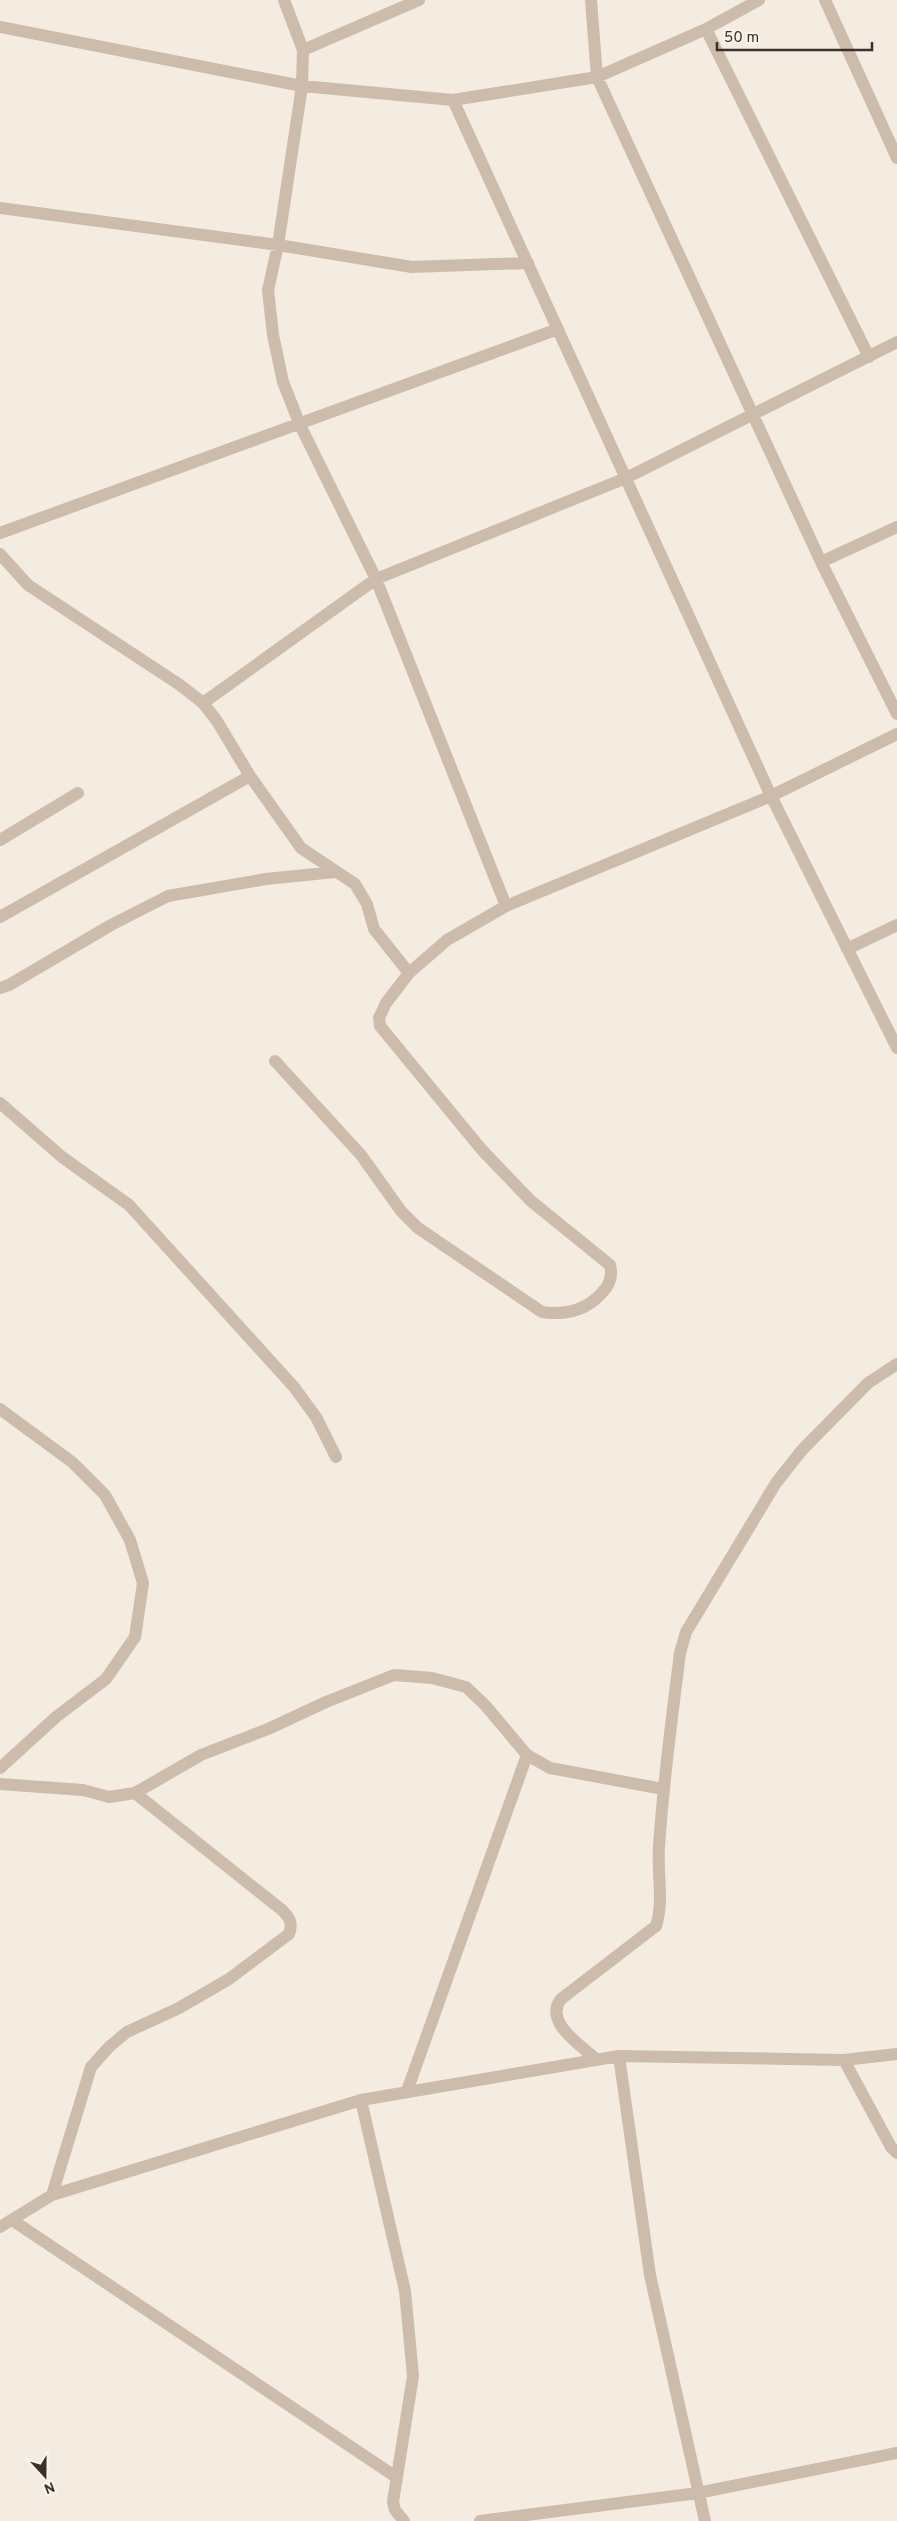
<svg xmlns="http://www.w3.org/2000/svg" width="897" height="2521" viewBox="0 0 897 2521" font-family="Overpass,sans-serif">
	<rect width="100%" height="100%" fill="#f4ebe1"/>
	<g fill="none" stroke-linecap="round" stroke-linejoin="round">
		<path stroke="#cdbbac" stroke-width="12" d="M284,0L303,50L302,86L278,245L268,290L273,335L283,382L300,425L376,579L506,906
			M591,0L597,77L821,562L897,714
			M825,0L897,158
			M0,27L302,86L453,100L597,77L706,29L759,0
			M706,29L869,357
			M303,50L419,0
			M453,100L771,796L897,1048
			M0,208L278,245L412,267L528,263
			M0,533L558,329
			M0,554L28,585L180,685L203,703L217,721L250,776L301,848L355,884L367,904L374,929L409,973
			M821,562L897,527
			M203,703L376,579L626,478L897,342
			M0,840L78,793
			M0,917L250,776
			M847,949L897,925
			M0,988L9,985L111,925L168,896L266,879L335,872
			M275,1061L361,1155L401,1211L418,1228L542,1312C568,1316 590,1309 606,1288C611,1281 612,1273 610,1265L531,1201L482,1150L380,1026L379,1018L386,1003L409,973L447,940L506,906L771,796L897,734
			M0,1103L62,1157L129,1205L294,1387L316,1417L336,1457
			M0,1409L72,1462L105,1495L130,1540L143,1583L135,1637L106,1679L56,1717L0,1768
			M0,1784L83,1790L109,1797L135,1793L201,1755L268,1729L326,1702L394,1675L432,1678L466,1687L485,1705L527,1755L550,1768L663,1789
			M619,2056L650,2275L705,2521
			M597,2060C582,2046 543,2022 561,1999L656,1926C664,1902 657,1873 659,1847C663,1782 672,1718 680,1653L686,1632L776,1483L802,1450L868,1383L897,1364
			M844,2060L891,2147L897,2153
			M407,2091L527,1755
			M361,2100L405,2291L413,2376L393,2502L395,2510L404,2521
			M52,2195L91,2067L109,2047L127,2032L179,2008L229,1979L289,1934C293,1923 290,1918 282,1910L135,1793
			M12,2220L396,2477
			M0,2227L52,2195L361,2100L619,2056L844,2060L897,2054
			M480,2521L698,2493L897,2453"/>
	</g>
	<g transform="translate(45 2476) rotate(159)" stroke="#fbf5ee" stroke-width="4" paint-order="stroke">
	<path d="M0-4L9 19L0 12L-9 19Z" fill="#3b302b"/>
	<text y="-8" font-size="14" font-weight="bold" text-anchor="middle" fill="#3b302b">N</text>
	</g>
	<path d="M717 42v8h155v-8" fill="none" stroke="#3b302b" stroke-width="2.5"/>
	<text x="724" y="42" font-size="15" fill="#3b302b" stroke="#fbf5ee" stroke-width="4" paint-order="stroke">50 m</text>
</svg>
